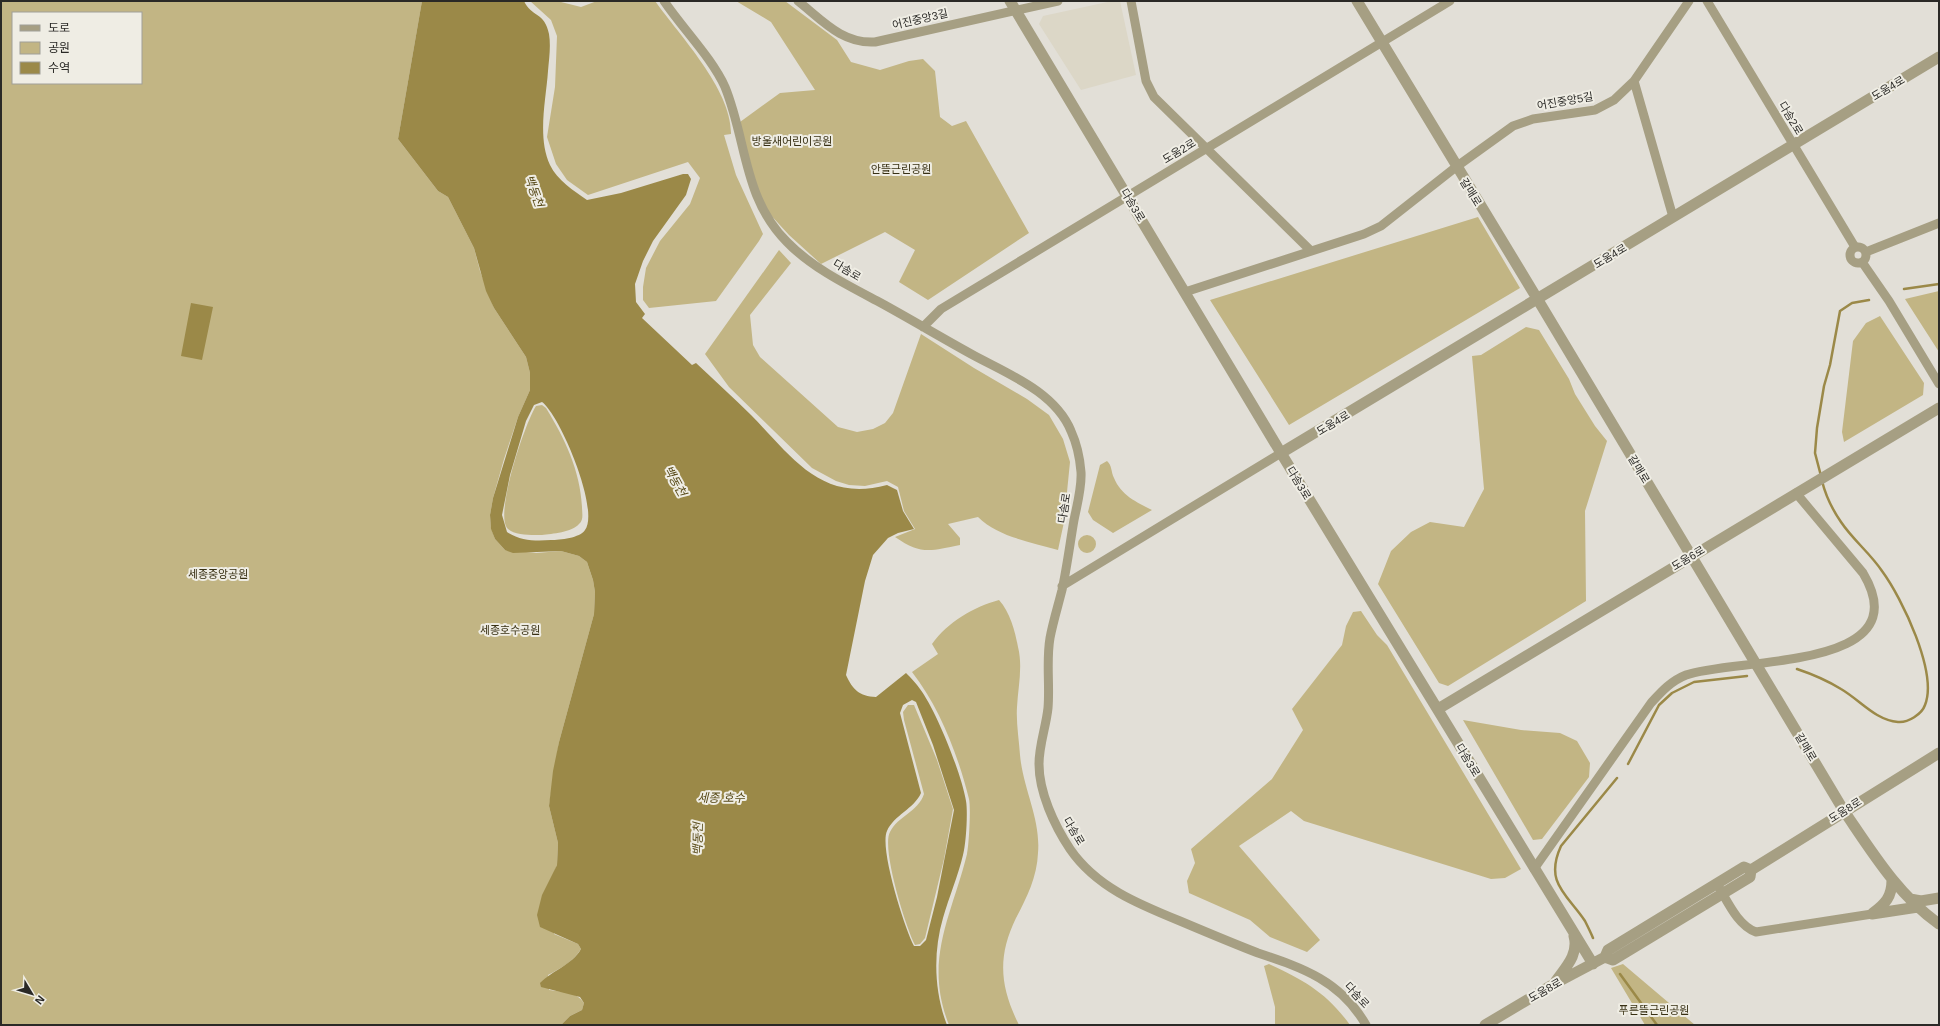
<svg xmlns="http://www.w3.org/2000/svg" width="1940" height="1026" viewBox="0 0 1940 1026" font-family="Helvetica,'Noto Sans KR',sans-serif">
	<rect width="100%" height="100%" fill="#e2dfd7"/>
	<path fill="#dcd7c7" d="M1112,1H1120L1136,75L1081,90L1039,24L1043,16Z"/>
	<path fill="#c2b584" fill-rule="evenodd" d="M1,1H422L398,139L438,191L448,197L474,248L480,271L494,308L526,357L530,373V390L518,417L504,459L493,498L490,515L491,528L495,539L505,550L536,553L561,551L579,556L587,562L593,580L595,592L594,614L559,742L549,806L558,843L557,865L552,878L554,934L578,944L581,949C573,962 561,968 548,975L549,990C562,992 576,991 584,1003L582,1010L570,1016L561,1025H1ZM13,13H141V83H13Z
		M530,1H557L581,7L597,1H655C680,36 732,90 731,134L724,135L736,175L763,234L759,241L716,301L649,308L643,300V287L646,268L660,241L690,204L700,178L688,162L588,195L567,180L556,164L547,137L555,87L557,36L551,20Z
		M736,1H785L837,40L851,62L880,70L909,61L923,59L935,71L940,117L952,126L966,121L1029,233L928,300L899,282L915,250L885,232L821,264L789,235L758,201L740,122L780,93L815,90L771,22Z
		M1478,217L1520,288L1289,425L1210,300Z
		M779,250L791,263L750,315L753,345L760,357L838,427L857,432L873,429L885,423L893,413L921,334L974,368L1027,399L1049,415L1063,439L1070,462L1064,522L1058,550C1031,542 998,537 978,517L948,524L960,538V545C930,551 921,555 895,537L915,529L904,511L898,487L887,481L865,486L849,485L836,481L812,468L729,387L705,354Z
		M1939,291V352L1905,299Z
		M1880,316L1924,383L1923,395L1844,442L1842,432L1853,341L1866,323Z
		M1526,327L1539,330L1569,379L1575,394L1595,426L1607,441L1585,511L1586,601L1448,686L1439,683L1378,584L1391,551L1411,532L1430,522L1464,527L1484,489L1472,356L1481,355Z
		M542,405L546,408C565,439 580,470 582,507C582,513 584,520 579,524C572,532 552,534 542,535C532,535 514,536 507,528C495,512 525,423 536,406Z
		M1107,461C1112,465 1111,472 1114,478C1121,495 1136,502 1152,510L1113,533L1093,520L1088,512L1100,465Z
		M1078 544a9 9 0 1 1 18 0a9 9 0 1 1-18 0Z
		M999,600C1010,612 1015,631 1018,647C1023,667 1018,687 1017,707C1016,723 1019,739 1020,755C1023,789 1041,819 1038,853C1037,877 1027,897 1016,918C997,957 1000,987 1019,1025H949C923,960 952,915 967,854C969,845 971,807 969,799C958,755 940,708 912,672L938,654L932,644C948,622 973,607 999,600Z
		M1361,611L1377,635L1387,645L1521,869L1505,878L1491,879L1304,821L1291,811L1239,846L1320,940L1307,952L1270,937L1250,920L1189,893L1187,881L1195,863L1191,849L1272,779L1303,730L1292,709L1342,645L1346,626L1353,612Z
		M908,705H914L937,760L953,809L944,859L925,938L920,944L915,945C906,928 881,848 890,832C898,816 918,812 924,794L904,720L903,712Z
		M1463,720L1521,730L1560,733L1577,741L1590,763L1589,777L1542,839L1533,840Z
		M1269,964C1305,981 1326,992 1350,1025H1275V1007L1264,966Z
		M1623,964L1695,1025H1645L1611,968Z"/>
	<path fill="#9b8948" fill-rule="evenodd" d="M422,1H524C531,17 545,12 549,34C551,46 549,59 548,71C546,100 537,137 550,165C557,180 574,191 587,200L621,193L683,174H688L691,179L686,195L653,241L643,261L635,284L636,302L645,314L642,318L692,365L696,363C714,380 733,397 751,415C792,457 821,503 887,485L897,490L903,511L914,529L898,533L888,538L873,555L865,581L846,675C853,690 859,696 876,697L906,673C911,678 916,683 920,689C936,710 962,775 966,801C968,812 966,844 963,855C958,876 949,897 943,918C933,952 934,992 947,1025H561L570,1016L582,1010L584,1003L580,997L541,987L540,983C553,970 572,965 581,949L578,944L540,927L537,915L542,895L557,865L558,843L549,806L553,771L559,742L594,614L595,592L593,580L587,562L579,556L561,551L513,553L505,550L495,539L491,529L490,515L493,498L518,417L530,390V373L526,357L494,308L486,291L474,248L448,197L438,191L398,139ZM542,402C560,415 600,510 585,530C580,538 560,540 551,540C535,541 521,541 507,532L502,515L510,475L526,421L534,405ZM912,700L916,702L933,745L954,810L937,897L926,940L920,946H914C905,929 879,848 887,831C894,815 914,809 921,793L900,713L903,705Z
		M191,303L213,307L202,360L181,356Z"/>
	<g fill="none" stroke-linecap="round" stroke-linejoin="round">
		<path stroke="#9b8948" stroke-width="2.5" d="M1904,289L1939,284
			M1821,476L1815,453L1817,428L1824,386L1830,365L1840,311L1852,303L1869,300
			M1797,669C1812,674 1828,681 1841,689C1860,700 1875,720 1898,722C1908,723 1922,714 1925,705C1938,673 1902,598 1882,571C1870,553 1853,540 1841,522C1832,509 1826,497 1822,481
			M1628,764L1659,705L1672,693L1694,682L1747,676
			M1593,938C1591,933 1588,927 1585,921C1567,894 1544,883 1561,846L1617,778
			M1620,974L1657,1025"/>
		<path stroke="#a69f83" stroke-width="9" d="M664,1C683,29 712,58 725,87C747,141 743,198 787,242C812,268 849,286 881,303C912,320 942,338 973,355C1008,374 1055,392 1071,431C1076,442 1080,459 1081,472C1082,487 1077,505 1074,520C1070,543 1067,567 1062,590C1058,606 1053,622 1050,638C1046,661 1050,685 1048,708C1046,727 1039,745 1039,764C1039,792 1054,825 1070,849C1096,887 1138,904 1180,921C1206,932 1232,943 1258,953C1303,968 1341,981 1366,1025
			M798,1C822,20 842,44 875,42L1058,1
			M1131,1L1146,81L1154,97L1310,250
			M1707,1L1855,247
			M1634,81L1673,217
			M1850 255a8 8 0 1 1 16 0a8 8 0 1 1-16 0Z
			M1866,252L1939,223
			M1862,262L1889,301L1939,384
			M1185,292L1364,234L1381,226L1456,167L1513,126L1533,119L1595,110L1614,100L1634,81L1689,1
			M923,327L941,309L1450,1
			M1062,586L1281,453
			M1534,869L1651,703C1662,691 1671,681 1686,675C1734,657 1922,672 1863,573L1796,493
			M1717,884C1727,900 1737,925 1756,932L1872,914"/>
		<path stroke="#a69f83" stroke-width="11" d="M1010,1L1281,453L1593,964
			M1357,1L1538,300L1844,811C1872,852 1898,895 1939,924
			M1281,453L1939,57
			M1438,709L1939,408
			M1910,899L1921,901L1939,898
			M1873,913C1885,904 1892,897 1892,880
			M1872,914L1918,907
			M1605,957L1613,960L1750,877L1751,870L1939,753
			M1556,981C1566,967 1579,954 1574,936
			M1485,1025L1554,984L1605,957L1608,950L1744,867L1751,870"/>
	</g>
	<g text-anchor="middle" stroke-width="4" stroke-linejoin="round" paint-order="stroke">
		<g font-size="11" fill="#2a2926" stroke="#efede4">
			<text transform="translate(920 19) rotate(-13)" y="4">어진중앙3길</text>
			<text transform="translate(1888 88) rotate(-31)" y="4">도움4로</text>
			<text transform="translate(1565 101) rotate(-10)" y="4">어진중앙5길</text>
			<text transform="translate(1791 118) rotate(59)" y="4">다솜2로</text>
			<text transform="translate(1179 151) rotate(-31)" y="4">도움2로</text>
			<text transform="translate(1471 192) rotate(58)" y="4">갈매로</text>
			<text transform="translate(1133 205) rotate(59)" y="4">다솜3로</text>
			<text transform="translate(1610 256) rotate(-31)" y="4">도움4로</text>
			<text transform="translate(847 270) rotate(31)" y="4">다솜로</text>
			<text transform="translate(1333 423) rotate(-31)" y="4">도움4로</text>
			<text transform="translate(1639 469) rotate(59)" y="4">갈매로</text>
			<text transform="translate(1299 483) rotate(59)" y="4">다솜3로</text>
			<text transform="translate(1064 508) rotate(-81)" y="4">다솜로</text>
			<text transform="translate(1688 558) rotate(-31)" y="4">도움6로</text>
			<text transform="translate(1806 747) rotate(59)" y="4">갈매로</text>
			<text transform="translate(1468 760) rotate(59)" y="4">다솜3로</text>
			<text transform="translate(1845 810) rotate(-32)" y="4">도움8로</text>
			<text transform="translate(1074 831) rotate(59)" y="4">다솜로</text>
			<text transform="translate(1545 990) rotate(-30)" y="4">도움8로</text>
			<text transform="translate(1357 995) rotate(47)" y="4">다솜로</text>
		</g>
		<g font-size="11" fill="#383013" stroke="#efede4">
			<text x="792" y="145">방울새어린이공원</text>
			<text x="901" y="173">안뜰근린공원</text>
			<text x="218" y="578">세종중앙공원</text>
			<text x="510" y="634">세종호수공원</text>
			<text x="1654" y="1014">푸른뜰근린공원</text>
		</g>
		<g font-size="12" font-style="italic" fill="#574917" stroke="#efede4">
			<text transform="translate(534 191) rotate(70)" y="4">백동천</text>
			<text transform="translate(675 481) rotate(61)" y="4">백동천</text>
			<text x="721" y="802">세종 호수</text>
			<text transform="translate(698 839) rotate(-89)" y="4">백동천</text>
		</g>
	</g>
	<rect width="1940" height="1026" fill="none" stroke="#2a2926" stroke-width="4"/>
	<rect x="12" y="12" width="130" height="72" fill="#efede4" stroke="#a09f98"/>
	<rect x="20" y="25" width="20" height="6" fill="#a69f83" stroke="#a09f98"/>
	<text x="48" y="32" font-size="12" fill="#2a2926">도로</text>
	<rect x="20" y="42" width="20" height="12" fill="#c2b584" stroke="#a09f98"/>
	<text x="48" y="52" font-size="12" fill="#2a2926">공원</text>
	<rect x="20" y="62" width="20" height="12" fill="#9b8948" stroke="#a09f98"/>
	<text x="48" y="72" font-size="12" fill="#2a2926">수역</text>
	<g transform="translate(32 994) rotate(128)" stroke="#efede4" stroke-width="3" paint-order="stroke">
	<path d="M0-3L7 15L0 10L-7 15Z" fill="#2a2926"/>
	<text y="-6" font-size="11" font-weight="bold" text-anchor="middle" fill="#2a2926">N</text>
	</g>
</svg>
